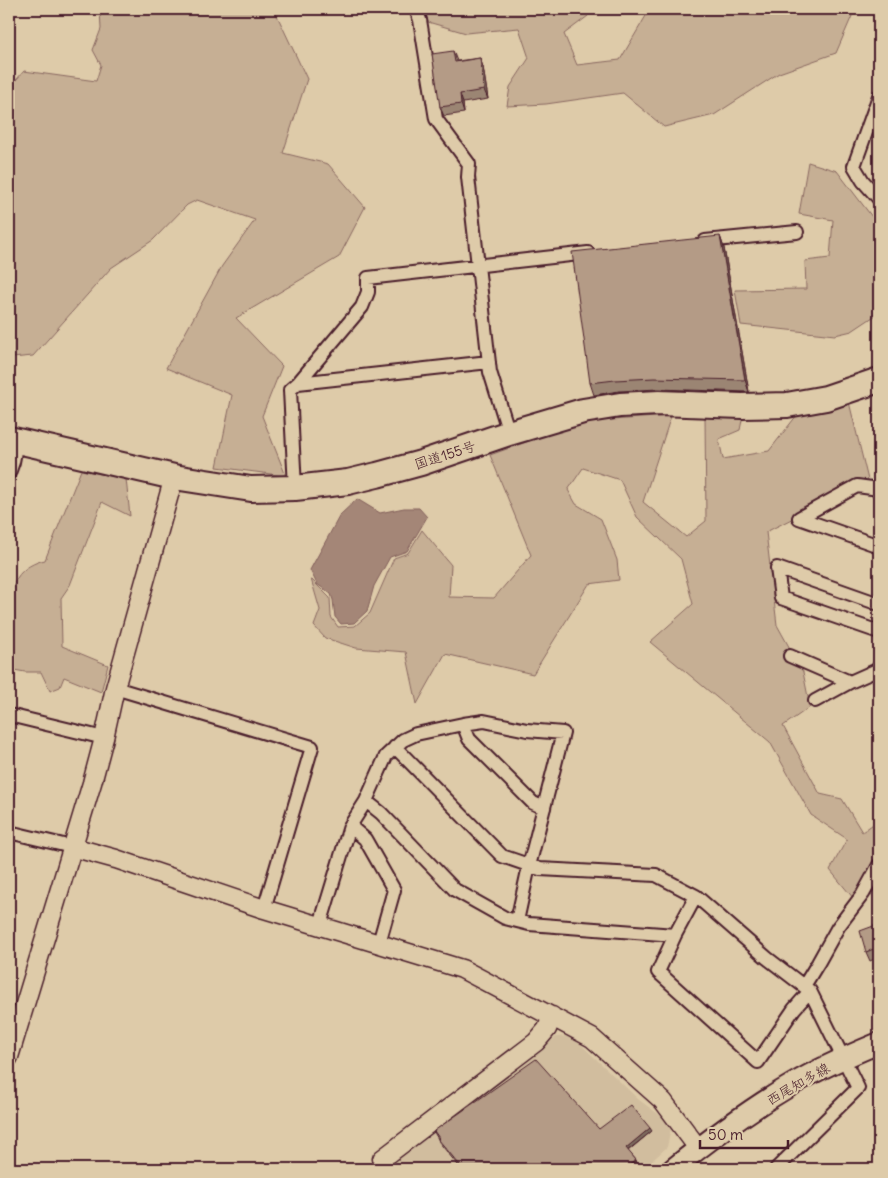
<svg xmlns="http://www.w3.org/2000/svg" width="888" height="1178" viewBox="0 0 888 1178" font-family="Delius,'Klee One',sans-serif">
	<rect width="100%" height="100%" fill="#decba9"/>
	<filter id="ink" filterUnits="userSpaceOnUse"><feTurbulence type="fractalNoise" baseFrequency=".02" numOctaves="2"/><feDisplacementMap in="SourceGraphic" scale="10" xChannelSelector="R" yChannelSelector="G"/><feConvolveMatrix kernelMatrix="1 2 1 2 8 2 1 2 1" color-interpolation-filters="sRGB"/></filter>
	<g filter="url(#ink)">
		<path fill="#d1bd9e" d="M572,1036L639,1100L672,1124L667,1147L643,1169H386L556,1037Z"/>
		<path fill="#c6af94" stroke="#886760" d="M100,9H274L307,79L283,153L328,164L365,207L339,257L236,318L282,366L262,416L286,476L217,467L232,395L166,368L222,266L255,220L197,200L187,205L153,240L111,268L33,356L12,358L9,357V88L24,71L96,81L101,65L93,50L101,29Z
			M424,9H583L588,16L564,34L577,65L620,60L650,9H855L836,53L779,73L714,115L664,127L623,93L546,104L507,106L510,87L529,58L519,28L466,33L428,22Z
			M808,162L837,171L879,226V313L852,331L835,335L741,325L735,290L806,289L805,261L830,258L833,220L799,214Z
			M849,402L868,480L766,532L777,625L803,672L810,707L783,726L820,794L842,799L862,832L879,820V882L867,881L854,899L830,870L847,839L811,815L770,742L650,642L693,604L681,559L637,517L620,480L583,468L568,490L576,504L601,519L617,560L619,580L589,584L533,674L445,654L417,704L406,652L356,648L325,638L314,626L320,610L311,579L330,598L331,617L338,627L355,626L370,613L394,558L408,553L422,530L451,565L449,597L494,598L531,555L490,455L582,422L671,416L643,502L686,537L706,521L705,416L743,415L740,430L719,439L723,459L769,451L797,415Z
			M81,470L126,479L130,516L102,502L70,585L61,598L62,646L108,665L101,692L64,677L60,687L50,691L41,672H25L9,669C9,646 4,597 17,578C23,568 35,562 45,560Z"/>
		<path fill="#a48677" stroke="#805d59" d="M357,499L380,513L404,508H419L427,517L407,551L390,557L374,586L367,611L354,623L341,624L335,617L333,600L331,594L317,584L310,570L340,515Z"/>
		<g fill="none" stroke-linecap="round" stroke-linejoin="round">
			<defs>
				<path id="street" d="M416,9L420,20L436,119L469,164L468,177L490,372L509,433
					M879,96L854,166L863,181L879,199
					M705,241L797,232
					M298,383L489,362
					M9,473L13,462L17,441
					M295,488L290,390L298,383L362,307L368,292V278L588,253
					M879,489L857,486L799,518L879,546
					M879,604L777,568L781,598L879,632
					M790,656L850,682L877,670L879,667
					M115,688L312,747L264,909
					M815,701L850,682
					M9,715L104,738
					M463,724L469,739L533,803L544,808
					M395,747L502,856L540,869L656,875L696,896L767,958L810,991L858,1088L776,1169
					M366,801L381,813L455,890L505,918L529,924L675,935L658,972L758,1062L794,1009L810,991
					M350,826L365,839L394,890L379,943
					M9,832L72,847
					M320,925L350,826L366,801L386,756L403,740L416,734L463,724L484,721L527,730L563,733L529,866L517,921
					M675,935L696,896
					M804,986L818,963L838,927L863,894L879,865"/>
				<path id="secondary" d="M72,847L116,859L264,909L462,969L592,1038L663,1101L698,1148
					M9,1057L92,783L104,738L115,688L174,477
					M382,1159L536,1042L547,1029L552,1016"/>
				<path id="primary" d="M673,1169C711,1138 750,1109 793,1084C820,1068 850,1055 879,1043"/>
				<path id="highway" d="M9,439L174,477L251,489L295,488L348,482L377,475L421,463L509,433L583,411L620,405L659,403L742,406L787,405L826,398L879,380"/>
			</defs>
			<use href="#street" stroke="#4a1f2b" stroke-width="16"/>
			<use href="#secondary" stroke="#4a1f2b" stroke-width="21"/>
			<use href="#primary" stroke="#4a1f2b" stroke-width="24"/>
			<use href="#highway" stroke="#4a1f2b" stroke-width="28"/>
			<use href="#street" stroke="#decba9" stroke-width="12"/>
			<use href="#secondary" stroke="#decba9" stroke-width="18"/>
			<use href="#primary" stroke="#decba9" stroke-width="20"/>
			<use href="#highway" stroke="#decba9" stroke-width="24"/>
		</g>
		<path fill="#9b8573" stroke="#4a1f2b" d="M453,51L457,61L480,58L483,67L488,99L463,103L464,113L444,116L440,107Z
			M720,236L724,248L749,392L658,389L619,391L594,395L590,383Z
			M879,924V957L870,961L866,952Z
			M599,1129L652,1131L628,1151L636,1160L637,1163L629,1169H461L439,1142L438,1139L435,1134L434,1131Z"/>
		<path fill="#7e6c5e" stroke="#4a1f2b" d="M480,58L483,67L488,99L484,90Z
			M460,94L463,103L464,113L461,104Z
			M720,236L724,248L749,392L745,380Z
			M650,1128L652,1131L627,1151L626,1148Z
			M636,1160L637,1163L629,1169H624Z"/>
		<path fill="#b49b86" stroke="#4a1f2b" d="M453,51L455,62L480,58L484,90L460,94L461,104L440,107L432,54Z
			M720,236L745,380L654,378L615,380L590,383L572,252Z
			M879,924V947L866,952L860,931Z
			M536,1059L599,1129L631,1105L650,1128L626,1148L636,1160L624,1169H463L438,1139L439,1138L434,1131Z"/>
	</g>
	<g text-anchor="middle" stroke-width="4" stroke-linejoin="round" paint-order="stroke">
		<g font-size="14" fill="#4a1f2b" stroke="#decba9">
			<text transform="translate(445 455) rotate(-18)" y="5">国道155号</text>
			<text transform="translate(798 1084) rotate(-30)" y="5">西尾知多線</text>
		</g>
	</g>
	<rect width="888" height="1178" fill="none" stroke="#decba9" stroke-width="30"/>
	<rect x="15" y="15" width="858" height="1148" fill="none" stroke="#4a1f2b" stroke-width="2" filter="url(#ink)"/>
	<path d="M700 1140v8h88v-8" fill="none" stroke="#4a1f2b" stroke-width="2.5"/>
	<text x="708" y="1140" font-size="15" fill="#4a1f2b" stroke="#decba9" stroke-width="4" paint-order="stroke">50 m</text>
</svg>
